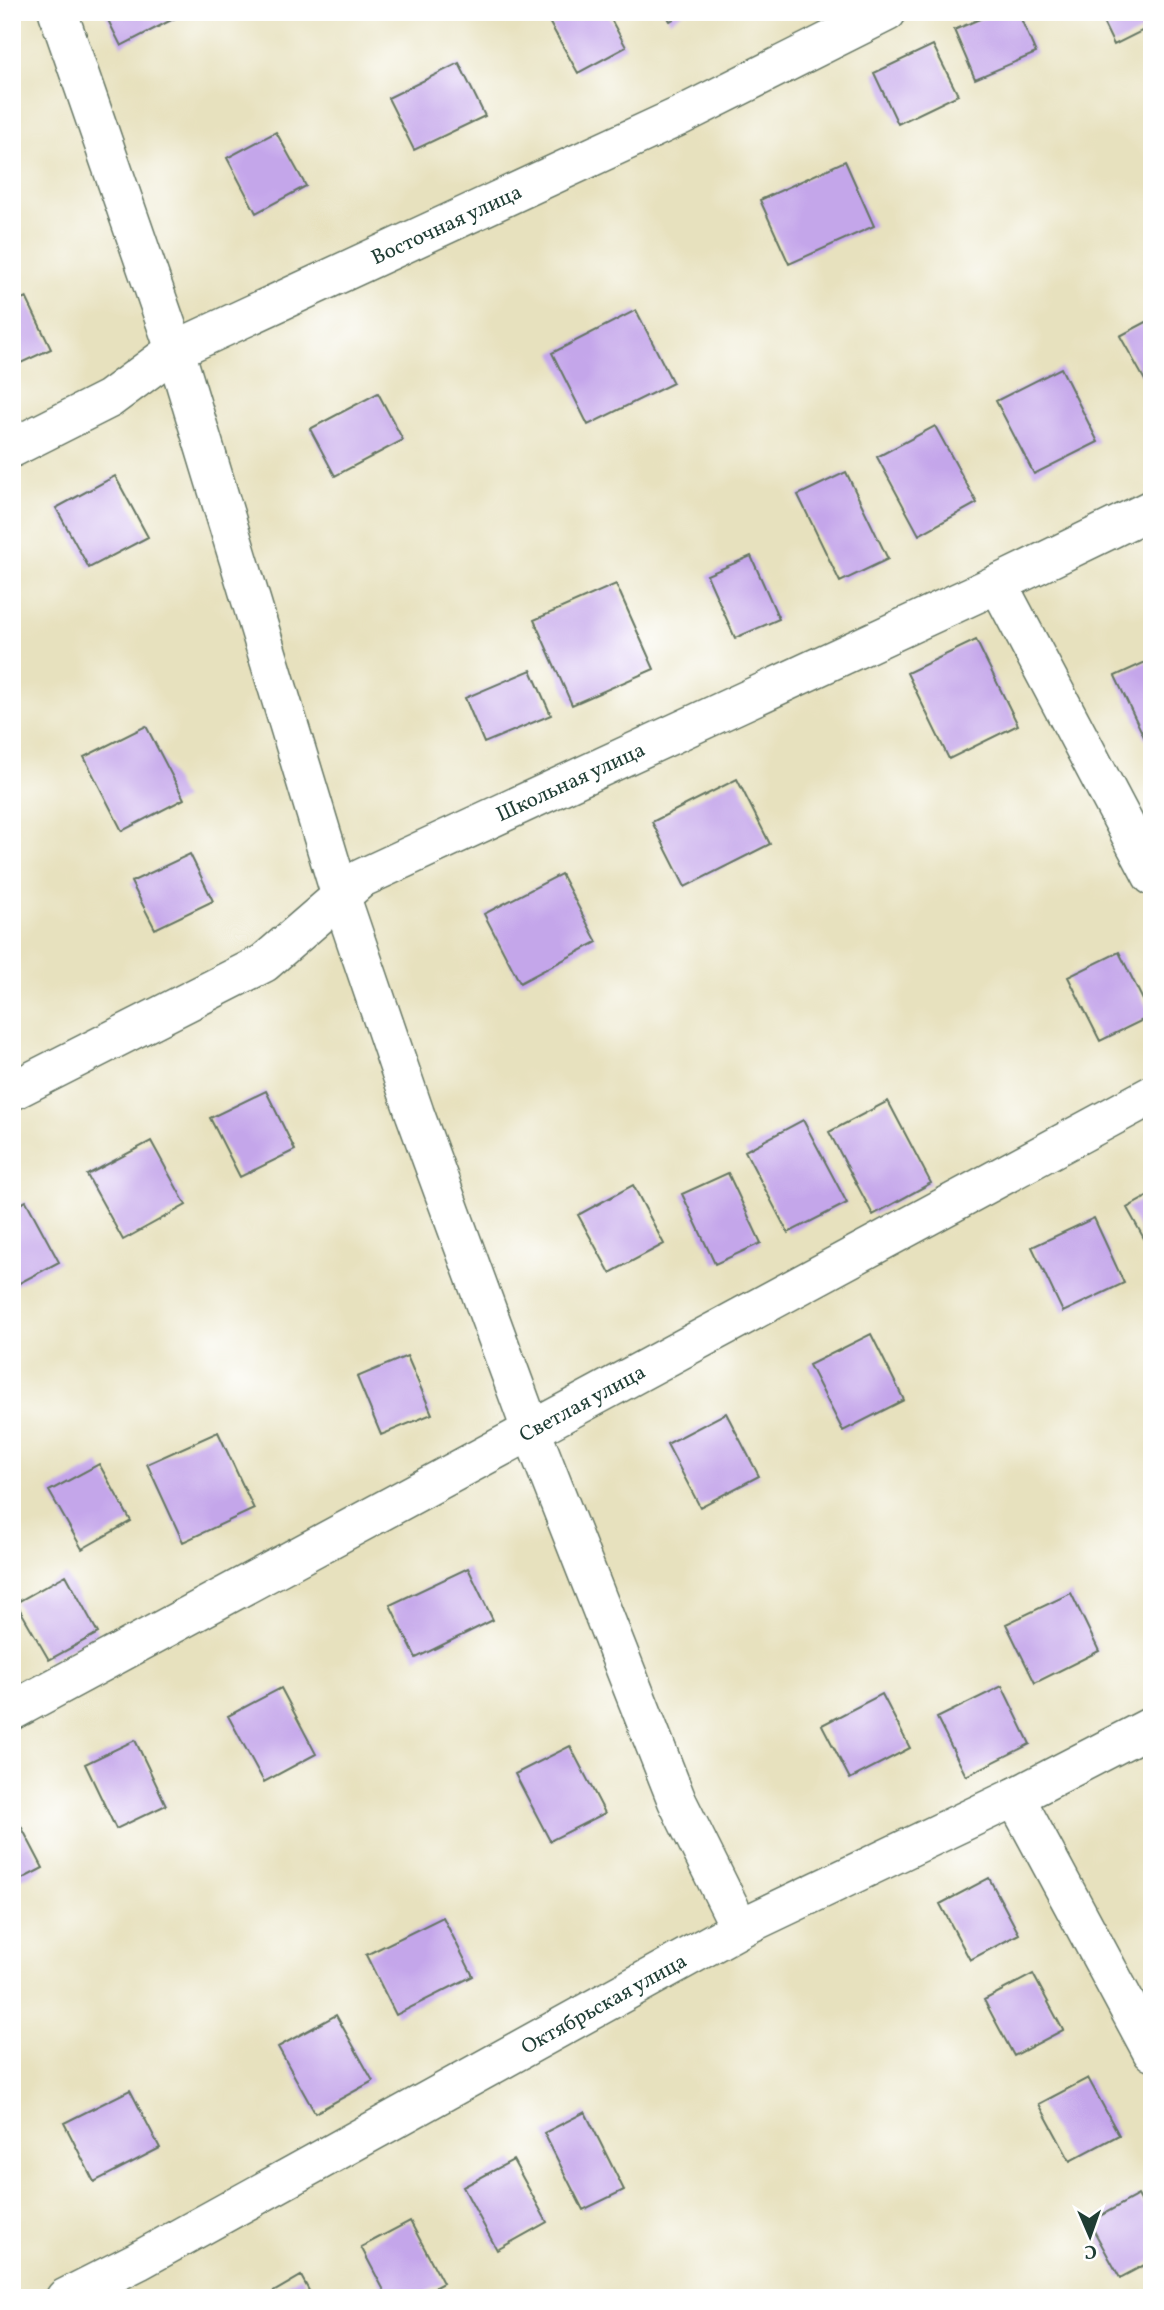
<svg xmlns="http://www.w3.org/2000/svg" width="1164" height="2310" viewBox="0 0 1164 2310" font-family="Vollkorn,serif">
	<rect width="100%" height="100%" fill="#fff"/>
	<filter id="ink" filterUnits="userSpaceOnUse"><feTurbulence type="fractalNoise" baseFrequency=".0143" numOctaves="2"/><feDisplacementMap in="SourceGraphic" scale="14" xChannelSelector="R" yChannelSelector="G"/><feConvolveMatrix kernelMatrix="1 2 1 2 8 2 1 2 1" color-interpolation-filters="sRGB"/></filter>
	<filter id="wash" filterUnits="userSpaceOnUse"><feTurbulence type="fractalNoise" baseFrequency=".00686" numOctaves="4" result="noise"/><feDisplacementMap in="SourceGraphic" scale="28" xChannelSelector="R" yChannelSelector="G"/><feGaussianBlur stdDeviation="1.57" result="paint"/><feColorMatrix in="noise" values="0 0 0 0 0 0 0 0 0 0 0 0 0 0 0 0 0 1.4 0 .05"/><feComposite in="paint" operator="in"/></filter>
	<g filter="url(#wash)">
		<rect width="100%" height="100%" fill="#e7e1be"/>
		<g id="blocks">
			<path fill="#c4a6ea" d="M104,12H187L121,46Z
				M557,12H607L626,47L578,73L547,18Z
				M665,12H685L670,21Z
				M996,12H1018L1036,53L975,79L954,30Z
				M1098,12H1152V26L1114,45Z
				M933,45L958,95L898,124L874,73Z
				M459,63L485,116L414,150L388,98Z
				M276,132L306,186L256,213L227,158Z
				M845,161L874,226L789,264L760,200Z
				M26,297L51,349L12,367V303Z
				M636,310L673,383L588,425L552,353Z
				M1152,319V393L1120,336Z
				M1061,368L1098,442L1034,474L996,401Z
				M378,393L403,440L335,476L310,429Z
				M935,426L977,503L919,535L877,457Z
				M846,472L888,559L840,582L798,495Z
				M115,476L148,537L89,568L56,508Z
				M751,556L779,619L735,638L707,575Z
				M616,584L654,669L572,705L534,620Z
				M976,640L1018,725L949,759L907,673Z
				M1152,659V736L1145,739L1115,676Z
				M531,670L551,715L484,743L465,698Z
				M146,726L184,799L122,831L84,757Z
				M737,779L770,844L685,887L652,822Z
				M190,854L213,901L155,929L131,882Z
				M561,874L597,942L520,983L484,914Z
				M1119,952L1151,1016L1100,1041L1068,977Z
				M266,1091L295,1150L240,1177L210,1118Z
				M888,1101L931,1183L873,1215L829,1132Z
				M803,1120L847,1203L788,1233L745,1151Z
				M151,1141L186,1205L123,1240L87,1175Z
				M728,1173L761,1243L715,1264L682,1194Z
				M633,1185L664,1244L610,1273L578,1215Z
				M1152,1194V1253L1127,1208Z
				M26,1201L59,1262L12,1287V1208Z
				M1094,1218L1124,1283L1063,1312L1032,1247Z
				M871,1334L904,1400L843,1431L809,1365Z
				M407,1356L432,1414L381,1435L357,1377Z
				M726,1413L759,1476L700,1507L667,1444Z
				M218,1432L254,1509L183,1542L147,1464Z
				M99,1464L131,1521L82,1549L49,1491Z
				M468,1568L493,1620L416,1658L390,1605Z
				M66,1575L98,1633L49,1660L16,1603Z
				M1071,1593L1099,1651L1035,1683L1006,1624Z
				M1002,1686L1030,1744L966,1776L937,1718Z
				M281,1688L316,1754L264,1782L228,1716Z
				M882,1694L910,1748L850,1779L822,1725Z
				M135,1740L166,1805L116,1829L85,1764Z
				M570,1746L605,1813L550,1841L515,1774Z
				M12,1809L43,1868L12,1884Z
				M989,1878L1019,1934L970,1960L940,1904Z
				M443,1917L473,1976L396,2015L366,1955Z
				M1033,1974L1063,2030L1014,2056L984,2000Z
				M336,2015L373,2081L315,2113L278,2047Z
				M1088,2078L1119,2135L1070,2161L1039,2104Z
				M130,2090L160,2148L94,2182L64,2123Z
				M585,2112L624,2190L583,2210L544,2133Z
				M513,2160L547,2222L497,2250L463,2187Z
				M1138,2195L1152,2221V2261L1120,2278L1089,2222Z
				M410,2221L443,2283L415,2298H388L361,2247Z
				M301,2276L313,2298H263Z"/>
		</g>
	</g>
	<g filter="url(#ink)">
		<use href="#blocks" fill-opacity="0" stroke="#657664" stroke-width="2"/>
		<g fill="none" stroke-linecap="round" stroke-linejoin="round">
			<defs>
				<g id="minor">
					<path d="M58,12L175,350L341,897L415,1114L531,1430L677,1801L740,1928"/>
					<path id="s1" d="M12,448L109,399L175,350L680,116L887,12"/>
					<path d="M998,584L1152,876"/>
					<path id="s2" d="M12,1091L264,963L362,878L1008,579L1152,509"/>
					<path id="s3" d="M12,1711L1152,1095"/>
					<path d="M1015,1797L1152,2052"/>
					<path id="s4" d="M65,2298L138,2261L740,1928L1015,1797L1152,1726"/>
				</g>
			</defs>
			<use href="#minor" stroke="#657664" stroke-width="41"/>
			<use href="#minor" stroke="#fff" stroke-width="38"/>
		</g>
	</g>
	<g text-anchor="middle" stroke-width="5" stroke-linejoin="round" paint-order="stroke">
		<g font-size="21" fill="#1f3d34" stroke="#fff">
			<text dy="7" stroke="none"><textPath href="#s1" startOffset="490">Восточная улица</textPath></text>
			<text dy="7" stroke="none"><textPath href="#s2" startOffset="642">Школьная улица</textPath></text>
			<text dy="7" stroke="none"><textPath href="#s3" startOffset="648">Светлая улица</textPath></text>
			<text dy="7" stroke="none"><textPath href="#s4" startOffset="614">Октябрьская улица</textPath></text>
		</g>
	</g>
	<rect width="1164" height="2310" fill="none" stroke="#fff" stroke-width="42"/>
	<g transform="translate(1090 2236) rotate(178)" stroke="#ffffff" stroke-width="5" paint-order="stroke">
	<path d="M0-5L12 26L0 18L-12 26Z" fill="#1f3d34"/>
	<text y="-10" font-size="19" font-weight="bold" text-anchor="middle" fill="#1f3d34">С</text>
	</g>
</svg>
